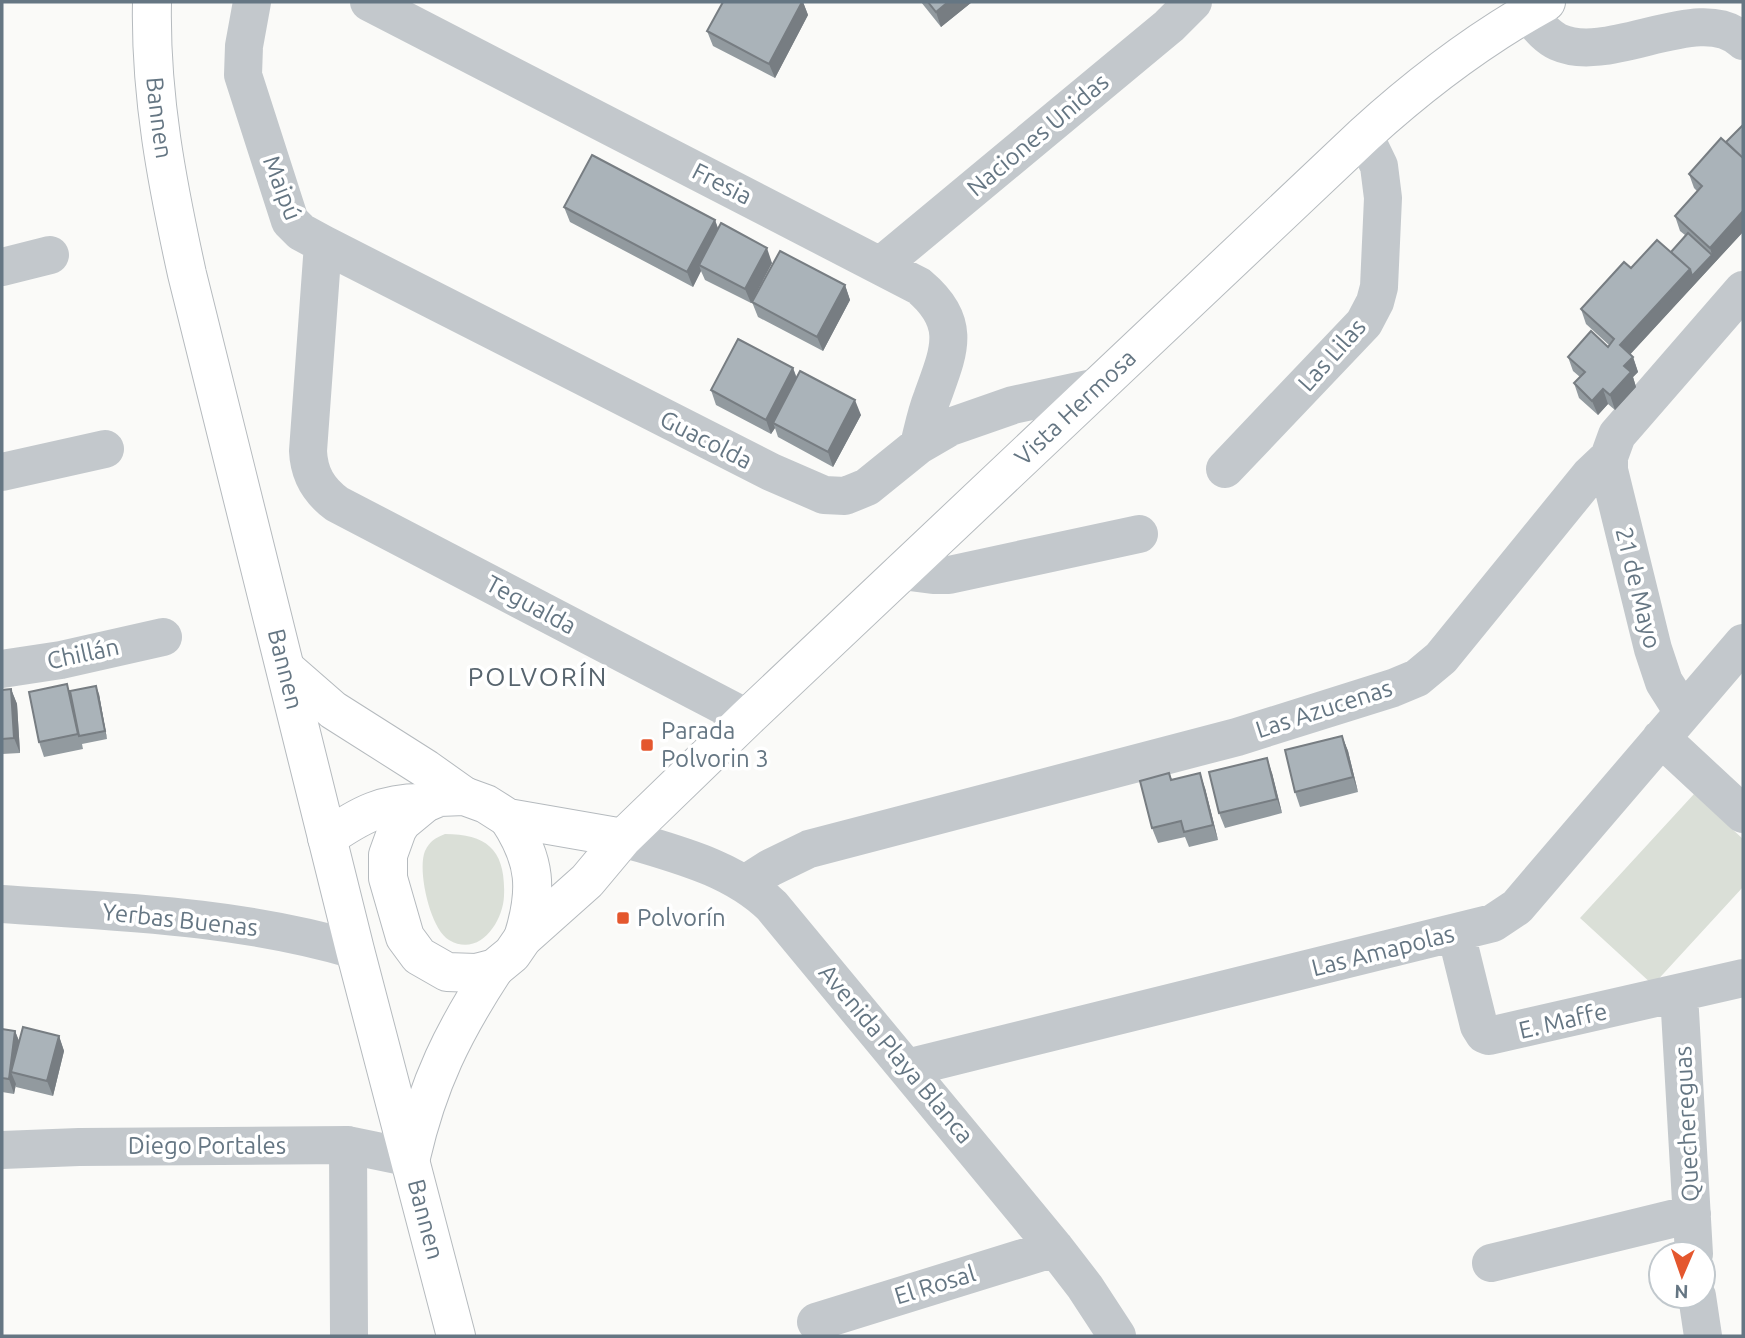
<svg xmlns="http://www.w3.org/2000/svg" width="1745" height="1338" viewBox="0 0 1745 1338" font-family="Ubuntu,sans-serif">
	<rect width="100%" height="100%" fill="#fafaf8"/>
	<path fill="#dadfd7" d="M1694,794L1743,839V887L1653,985L1580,918Z
		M445,834C488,834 506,851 504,896C503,922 479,958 449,940C430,929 417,870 425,851C430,841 435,838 445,834Z"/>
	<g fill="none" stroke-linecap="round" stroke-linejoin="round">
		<defs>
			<g id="major">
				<path id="s1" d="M152,2C150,95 167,183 187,274L355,950L456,1336"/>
				<path d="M286,669L333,710L426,769L464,796"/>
				<path d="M508,818C536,860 538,890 523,938"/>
				<path d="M327,838C360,815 384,802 425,803"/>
				<path id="s2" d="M623,838L508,818L486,804L464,796L439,797L425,803L402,822L397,830L388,855V878L405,937L419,956L447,972L476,973L495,968L512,954L523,938L587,881L623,838L747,718L1364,135C1420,84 1479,39 1546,2"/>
				<path d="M411,1157C428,1083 453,1032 495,968"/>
			</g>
		</defs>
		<use href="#major" stroke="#b5babe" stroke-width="40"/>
		<path stroke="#c3c8cc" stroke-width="38" d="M252,2L244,46L243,75L290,221L301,232L323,244L771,472L824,495L845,496L867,487L919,445L950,427L1013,405L1097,387
			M369,2L919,286C963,323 949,351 932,398C926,413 923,429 919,445
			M1526,12C1536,23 1545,36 1558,42C1610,66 1701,0 1743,41
			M323,244L308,451C309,474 318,490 337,504L747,718
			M880,266L1169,26L1193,2
			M2,267L50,255
			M1609,457V470L1653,649L1664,682L1683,712
			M1225,469L1364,323L1375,302L1379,287L1383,198L1379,166L1364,135
			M2,472L105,449
			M902,571L933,575H949L1139,534
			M2,669L61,660L163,637
			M1661,738L1743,814
			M623,838C675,854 732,867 772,906L1055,1248L1085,1287L1117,1336
			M745,884L770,868L809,849L1237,737L1393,688L1417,678L1441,658L1590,475L1609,457L1617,435L1743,290
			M2,904C120,912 240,916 355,950
			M1456,933L1479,1026L1484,1034L1489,1036L1743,978
			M1679,994L1694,1254
			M907,1068L1493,923L1517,907L1743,643
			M348,1145L349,1336
			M2,1150L79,1147L348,1145L411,1158
			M1491,1263L1692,1214
			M1697,1296L1703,1336
			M816,1322L1055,1248"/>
		<use href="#major" stroke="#fff" stroke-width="38"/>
	</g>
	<path fill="#929a9f" d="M723,2H803L808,15L775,78L713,46L707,31Z
		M921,2H972L941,27Z
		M1721,138L1743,232L1630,354L1633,357L1638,372L1633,377L1636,387L1615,410L1608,404L1598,415L1579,398L1574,383L1580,377L1573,371L1568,357L1608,347L1609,345L1586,324L1581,309L1631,268L1671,252L1685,235L1680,231L1675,216L1697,191L1694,188L1689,174Z
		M564,207L715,220L718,228L772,263L751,303L705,280L701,271L693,287L570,222Z
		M845,285L850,300L823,351L758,317L752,302Z
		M793,368L797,378L861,415L833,467L778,437L775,428L771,434L716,405L711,390Z
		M11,689L17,704L20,753L2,754V690Z
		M70,691L99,694L107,739L82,744L83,749L44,757L39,742Z
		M1342,736L1348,751L1358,792L1300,807L1295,792Z
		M1169,773L1172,780L1205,788L1218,840L1189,847L1185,837L1158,843L1152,828Z
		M1272,773L1282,813L1225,828L1219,813Z
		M2,1029L15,1031L19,1041L59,1036L64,1051L53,1096L16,1087V1084L14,1094L2,1092Z"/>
	<path fill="#777d82" d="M802,2H803L808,15L775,78L769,64Z
		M948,2H972L941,27L936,12Z
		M1743,211V232L1626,359L1620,345L1690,269L1712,255L1710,248Z
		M715,220L720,235L699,265L701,271L693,287L687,272Z
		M767,248L772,263L751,303L745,289Z
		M845,285L850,300L823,351L817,337Z
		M1633,357L1638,372L1633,377L1636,387L1615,410L1610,395L1624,366Z
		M793,368L798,383L773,423L775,428L771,434L766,420Z
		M1603,389L1608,404L1598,415L1592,401Z
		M855,400L861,415L833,467L828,452Z
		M96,686L99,694L107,739L105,731Z
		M11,689L17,704L20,753L14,738Z
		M1342,736L1348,751L1358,792L1353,777Z
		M1267,758L1272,773L1282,813L1277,799Z
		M1200,773L1205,788L1218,840L1213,825Z
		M15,1031L21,1046L11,1072L16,1084L14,1094L9,1079Z
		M59,1036L64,1051L53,1096L47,1081Z"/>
	<path fill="#aab3b9" stroke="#777d82" stroke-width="2" d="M723,2H802L769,64L707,31Z
		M928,2H948L936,12Z
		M1743,125V158L1726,142Z
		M1721,138L1743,158V211L1710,248L1675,216L1702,186L1689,174Z
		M592,155L715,220L687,272L564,207Z
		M721,223L767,248L745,289L699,265Z
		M1688,233L1712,255L1692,276L1690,269L1671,252Z
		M1657,240L1690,269L1620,345L1633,357L1624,366L1631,372L1610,395L1603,389L1592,401L1574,383L1585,372L1568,357L1591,331L1608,347L1614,339L1581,309L1624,262L1631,268Z
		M780,251L845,285L817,337L752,302Z
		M738,339L793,368L766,420L711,390Z
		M800,371L855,400L828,452L773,423Z
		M67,684L78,734L39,742L29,692Z
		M96,686L105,731L79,736L70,691Z
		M11,689L14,738L2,739V690Z
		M1342,736L1353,777L1295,792L1285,750Z
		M1267,758L1277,799L1219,813L1209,772Z
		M1169,773L1171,780L1200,773L1213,825L1184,832L1181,821L1152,828L1140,781Z
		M23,1027L59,1036L47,1081L11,1072Z
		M2,1029L15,1031L9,1079L2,1078Z"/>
	<g fill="#e4572e" stroke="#fff" stroke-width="2.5">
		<rect x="640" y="738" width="14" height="14" rx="3.5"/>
		<rect x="616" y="911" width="14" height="14" rx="3.5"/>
	</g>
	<g text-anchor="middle" stroke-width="7" stroke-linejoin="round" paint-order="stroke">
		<g font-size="24" fill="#657683" stroke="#fff">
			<text dy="8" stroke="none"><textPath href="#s1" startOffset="116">Bannen</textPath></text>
			<text transform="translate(1038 135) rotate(-40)" y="8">Naciones Unidas</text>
			<text transform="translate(722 184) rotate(27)" y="8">Fresia</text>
			<text transform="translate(282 188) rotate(69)" y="8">Maipú</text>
			<text transform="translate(1332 355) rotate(-48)" y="8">Las Lilas</text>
			<text dy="8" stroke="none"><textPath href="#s2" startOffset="1269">Vista Hermosa</textPath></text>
			<text transform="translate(706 440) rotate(27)" y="8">Guacolda</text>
			<text transform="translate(1638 588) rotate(76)" y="8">21 de Mayo</text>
			<text transform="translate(531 605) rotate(28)" y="8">Tegualda</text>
			<text transform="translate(83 654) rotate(-12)" y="8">Chillán</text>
			<text dy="8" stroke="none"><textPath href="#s1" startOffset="682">Bannen</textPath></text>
			<text transform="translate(1324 709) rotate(-18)" y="8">Las Azucenas</text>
			<text transform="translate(180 920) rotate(6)" y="8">Yerbas Buenas</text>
			<text transform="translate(1383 951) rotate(-14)" y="8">Las Amapolas</text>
			<text transform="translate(1563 1021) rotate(-13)" y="8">E. Maffe</text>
			<text transform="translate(896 1054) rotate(50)" y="8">Avenida Playa Blanca</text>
			<text transform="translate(1687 1124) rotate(-93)" y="8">Quechereguas</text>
			<text x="207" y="1154">Diego Portales</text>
			<text dy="8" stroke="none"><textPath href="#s1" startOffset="1250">Bannen</textPath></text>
			<text transform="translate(935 1285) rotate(-17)" y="8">El Rosal</text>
		</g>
		<g font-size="24" fill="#657683" stroke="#fff" text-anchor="start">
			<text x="661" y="739">Parada<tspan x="661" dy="28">Polvorin 3</tspan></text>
			<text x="637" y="926">Polvorín</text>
		</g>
		<g font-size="26" letter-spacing="2" fill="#57646e" stroke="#fff">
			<text x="538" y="686">POLVORÍN</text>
		</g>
	</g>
	<rect width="1745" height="1338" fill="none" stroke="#657683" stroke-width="7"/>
	<g transform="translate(1682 1275) rotate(182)"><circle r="33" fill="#ffffff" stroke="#c1c8cd" stroke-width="2"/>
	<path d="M0-5L12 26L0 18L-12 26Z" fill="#e4572e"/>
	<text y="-10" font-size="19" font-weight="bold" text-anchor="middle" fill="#657683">N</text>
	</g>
</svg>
